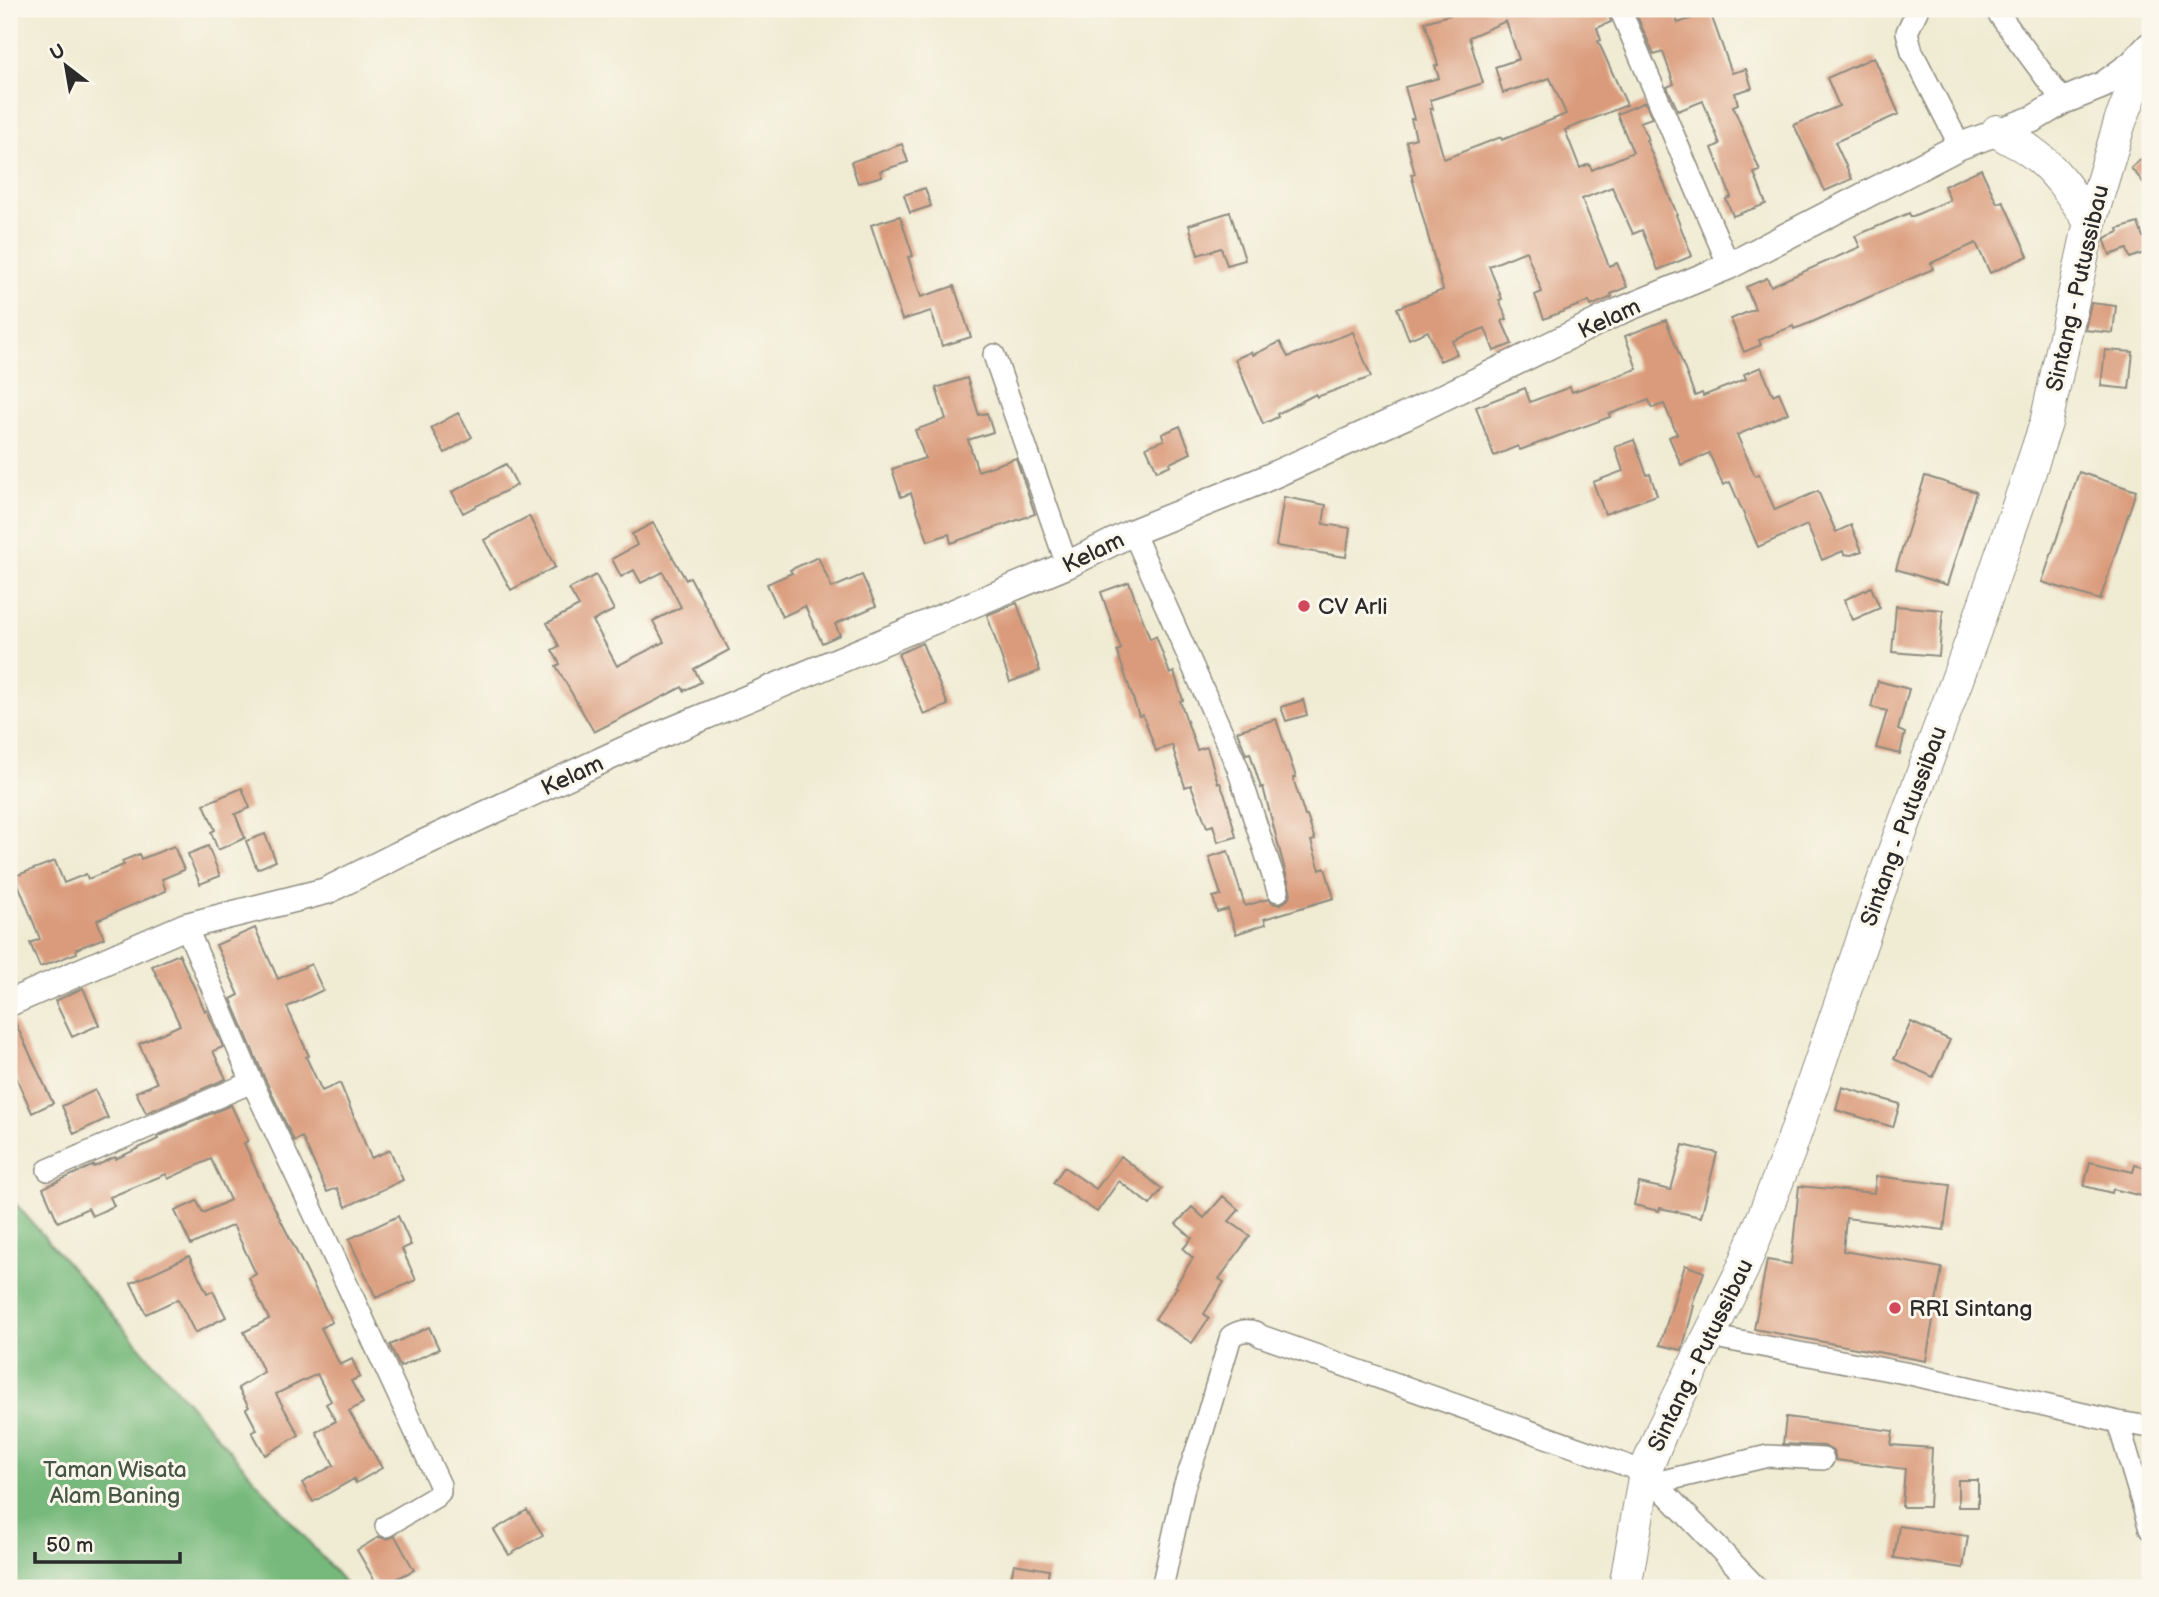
<svg xmlns="http://www.w3.org/2000/svg" width="2159" height="1597" viewBox="0 0 2159 1597" font-family="'Balsamiq Sans',sans-serif">
	<rect width="100%" height="100%" fill="#fbf7ec"/>
	<filter id="ink" filterUnits="userSpaceOnUse"><feTurbulence type="fractalNoise" baseFrequency=".0143" numOctaves="2"/><feDisplacementMap in="SourceGraphic" scale="14" xChannelSelector="R" yChannelSelector="G"/><feConvolveMatrix kernelMatrix="1 2 1 2 8 2 1 2 1" color-interpolation-filters="sRGB"/></filter>
	<filter id="wash" filterUnits="userSpaceOnUse"><feTurbulence type="fractalNoise" baseFrequency=".00686" numOctaves="4" result="noise"/><feDisplacementMap in="SourceGraphic" scale="28" xChannelSelector="R" yChannelSelector="G"/><feGaussianBlur stdDeviation="1.57" result="paint"/><feColorMatrix in="noise" values="0 0 0 0 0 0 0 0 0 0 0 0 0 0 0 0 0 1.4 0 .05"/><feComposite in="paint" operator="in"/></filter>
	<g filter="url(#wash)">
		<rect width="100%" height="100%" fill="#f0ebd3"/>
		<path fill="#77b97b" stroke="#517253" stroke-width="2" d="M9,1196L349,1588H9Z"/>
		<g id="blocks">
			<path fill="#da9b7b" fill-rule="evenodd" d="M1470,9H1607L1611,22L1597,28L1601,40L1598,41L1627,105L1565,130L1580,168L1589,164L1592,170L1633,152L1617,114L1645,102L1652,118L1640,122L1648,139L1646,140L1677,214L1676,215L1692,256L1658,270L1642,230L1633,234L1612,187L1582,199L1609,266L1617,263L1627,287L1611,294L1612,297L1591,306L1589,301L1544,319L1535,295L1542,292L1526,251L1489,266L1502,299L1499,300L1507,319L1502,321L1512,344L1494,351L1485,328L1452,341L1457,354L1440,361L1428,331L1409,339L1397,308L1443,290L1411,174H1415L1406,141L1416,138L1411,119H1414L1405,87L1439,78L1435,66L1438,65L1425,22ZM1506,21L1519,59L1495,67L1503,93L1550,78L1566,114L1502,140L1501,137L1444,159L1430,109H1433L1430,100L1483,83L1469,37Z
				M1634,9H1672L1678,23L1710,12L1732,73L1746,69L1752,88L1735,93L1738,104L1733,106L1760,171L1754,173L1766,204L1733,216L1726,199L1731,197L1712,148L1720,144L1703,101L1678,111L1667,87L1674,84L1663,52L1654,55Z
				M1874,57L1899,114L1835,142L1852,179L1825,191L1794,125L1839,106L1827,78Z
				M902,144L908,162L880,171L882,176L858,183L851,162Z
				M2150,151V190L2131,168Z
				M1981,169L1997,203L2003,201L2028,256L1990,273L1976,243L1931,263L1933,269L1810,323L1794,329L1793,326L1759,340L1761,345L1744,352L1731,319L1755,309L1746,287L1767,278L1771,286L1860,247L1855,236L1909,213L1911,217L1950,200L1944,186Z
				M925,188L931,206L910,213L904,195Z
				M1230,212L1245,260L1227,265L1221,248L1198,255L1189,225Z
				M900,216L913,256L908,257L921,297L954,286L971,337L942,346L931,311L902,320L871,225Z
				M2138,223L2143,237L2150,235V251L2130,258L2127,249L2110,255L2105,241V238L2119,232L2118,229Z
				M2091,303L2116,306L2113,333L2085,330Z
				M1666,320L1695,396L1702,393L1703,396L1746,379L1744,374L1761,367L1773,395L1779,392L1788,413L1737,435L1755,476L1759,474L1775,510L1818,491L1836,532L1851,525L1862,551L1851,555L1844,554L1843,551L1822,560L1807,525L1758,547L1730,482L1723,485L1709,453L1681,465L1669,437L1677,434L1664,404L1652,408L1649,400L1609,414L1610,417L1520,450L1518,446L1494,456L1476,407L1525,388L1530,402L1570,387L1572,392L1637,369L1625,336Z
				M1353,332L1371,377L1317,397L1316,394L1277,414L1278,417L1263,424L1235,359L1251,352L1253,355L1280,342L1288,357Z
				M2105,350L2133,352L2129,389L2101,386Z
				M967,378L979,415L987,413L993,432L968,440L978,471L1016,458L1035,514L951,543L949,534L928,541L911,493L901,497L892,469L925,458L915,430L946,419L936,388Z
				M458,413L472,437L445,453L431,428Z
				M1180,426L1191,453L1170,463L1171,465L1157,471L1146,447L1164,440L1162,434Z
				M1634,440L1647,475L1650,474L1657,495L1605,514L1593,482L1623,471L1615,447Z
				M506,464L517,485L463,513L452,492Z
				M2079,472L2136,491L2100,600L2042,582Z
				M1925,476L1976,492L1947,585L1896,569Z
				M1284,497L1326,505L1323,524L1350,528L1346,557L1276,546Z
				M529,516L555,567L511,590L484,540Z
				M653,523L686,580L690,577L729,650L694,669L701,682L684,691L682,687L594,732L556,666L560,664L552,650L559,646L547,623L579,606L569,589L596,575L614,610L593,621L617,666L664,642L653,621L681,607L663,572L641,583L634,570L621,577L612,559L637,545L632,534Z
				M818,557L832,588L862,575L876,606L835,624L840,635L822,643L805,606L782,617L767,584L792,573L790,570Z
				M1129,582L1150,639L1156,636L1170,674L1174,672L1183,700L1180,701L1197,750L1207,747L1218,783H1220L1227,801L1236,837L1218,842L1213,825L1207,827L1191,785L1185,787L1172,745L1156,751L1143,715L1139,716L1117,651L1121,649L1101,592Z
				M1871,587L1880,608L1853,620L1844,600Z
				M1017,603L1040,671L1010,682L987,615Z
				M1896,606L1943,610L1939,656L1892,652Z
				M922,643L948,705L924,715L898,654Z
				M1878,681L1909,689L1898,730L1905,733L1900,754L1876,748L1887,711L1871,707Z
				M1303,700L1307,715L1286,721L1281,707Z
				M1276,719L1296,777L1293,778L1305,816H1307L1315,840L1311,841L1320,870L1325,868L1334,898L1264,919L1266,924L1236,934L1228,909L1217,912L1213,897L1221,895L1209,857L1228,851L1245,906L1268,899L1275,904H1281L1287,900L1291,893L1263,787L1261,788L1250,753L1246,754L1237,731Z
				M242,788L250,808L235,814L245,838L218,850L211,832L215,830L204,804Z
				M265,834L276,861L257,869L246,841Z
				M174,846L184,870L162,879L166,891L97,920L104,938L76,949L77,953L40,967L30,943L40,939L15,876L55,861L64,883L86,874L88,879L124,865L122,861L139,854L141,859Z
				M208,846L220,876L200,884L188,854Z
				M255,928L278,979L311,964L323,990L287,1007L309,1056L306,1057L322,1091L340,1083L371,1158L390,1150L403,1180L346,1207L337,1188L327,1192L302,1137L294,1141L264,1077L231,999L239,995L216,945Z
				M179,954L205,1011L207,1010L223,1047L213,1051L226,1079L146,1113L136,1092L157,1083L139,1044L180,1025L152,966Z
				M83,988L99,1025L72,1037L55,1001Z
				M13,1018L53,1103L32,1113L9,1061V1019Z
				M1911,1022L1950,1040L1933,1077L1894,1059Z
				M1842,1087L1900,1104L1893,1127L1836,1110Z
				M95,1090L108,1118L74,1134L62,1106Z
				M231,1105L248,1141L244,1143L263,1185L332,1322L321,1328L340,1365L352,1359L360,1377L351,1381L363,1403L349,1411L382,1468L356,1483L354,1479L313,1502L302,1483L334,1465L316,1432L336,1421L326,1404L331,1401L317,1374L276,1394L299,1435L265,1455L252,1432L257,1430L246,1409L249,1407L238,1388L264,1372L244,1332L269,1319L249,1278L256,1274L233,1225L191,1245L175,1211L197,1201L203,1213L230,1200L211,1159L168,1179L166,1174L110,1197L114,1206L92,1216L88,1208L58,1222L43,1188L94,1165V1167L115,1157L116,1159L158,1139L157,1137Z
				M1683,1145L1717,1153L1701,1217L1660,1208L1659,1211L1634,1205L1639,1183L1671,1190Z
				M1121,1156L1162,1189L1150,1205L1119,1181L1097,1212L1053,1183L1064,1167L1096,1189Z
				M2090,1162L2133,1172L2135,1165L2150,1169V1198L2113,1189L2112,1193L2084,1186Z
				M1876,1176L1950,1185L1944,1230L1846,1218L1843,1251L1942,1268L1926,1361L1754,1329L1767,1260L1791,1264L1799,1186L1874,1193Z
				M1223,1196L1239,1210L1229,1221L1250,1236L1219,1279L1224,1282L1204,1314L1209,1318L1192,1343L1155,1319L1177,1287L1175,1286L1193,1258L1183,1249L1192,1238L1176,1224L1192,1207L1204,1218Z
				M398,1216L411,1245L402,1249L416,1280L376,1298L349,1239Z
				M189,1256L207,1293L213,1291L226,1317L195,1333L178,1299L146,1314L131,1283Z
				M1685,1265L1704,1272L1692,1305L1694,1306L1682,1350L1660,1345Z
				M429,1327L439,1349L400,1367L390,1345Z
				M1786,1417L1893,1431L1891,1445L1932,1448L1929,1507H1902L1905,1469L1836,1460L1834,1452L1824,1446L1783,1444Z
				M1958,1480H1978V1507H1958Z
				M527,1510L543,1535L509,1555L494,1530Z
				M1899,1526L1968,1536L1963,1568L1894,1558Z
				M395,1536L414,1570L379,1588L357,1550L379,1537L387,1539Z
				M1014,1564L1049,1570L1046,1588L1010,1583Z"/>
		</g>
	</g>
	<g filter="url(#ink)">
		<use href="#blocks" fill-opacity="0" stroke="#8e8b7f" stroke-width="2"/>
		<g fill="none" stroke-linecap="round" stroke-linejoin="round">
			<defs>
				<path id="minor" d="M1620,9L1729,266
					M1995,9L2063,101
					M1917,11L1907,32L1912,52L1960,146
					M994,355L1067,565
					M1133,532L1237,766L1278,891
					M186,926L252,1082L311,1207L440,1485V1492L435,1497L386,1526
					M48,1170L252,1082
					M1709,1336L1910,1374L2118,1422L2150,1427
					M2118,1422L2150,1529
					M1655,1483L1768,1456L1823,1459
					M1162,1588L1184,1487L1201,1437L1231,1336C1241,1330 1252,1328 1261,1336L1645,1472L1757,1588"/>
				<path id="major" d="M9,1003L186,926L326,891L400,854L622,751L1067,565L1133,532L1260,481L1405,416L1620,311L1729,266L1960,146L2033,119L2063,101L2103,85L2132,64L2149,46"/>
				<path id="highway" d="M1997,131C2007,139 2020,143 2030,151C2056,169 2073,196 2090,222
					M1625,1588L1645,1472L1662,1430L1743,1268L1789,1152L1879,892L1976,628L2027,480L2046,423L2090,222L2120,122L2141,69L2150,52"/>
			</defs>
			<use href="#minor" stroke="#8e8b7f" stroke-width="24"/>
			<use href="#major" stroke="#8e8b7f" stroke-width="29"/>
			<use href="#highway" stroke="#8e8b7f" stroke-width="34"/>
			<use href="#minor" stroke="#fff" stroke-width="21"/>
			<use href="#major" stroke="#fff" stroke-width="26"/>
			<use href="#highway" stroke="#fff" stroke-width="32"/>
		</g>
	</g>
	<g fill="#d1495b" stroke="#fbf7ec" stroke-width="2.5">
		<circle cx="1304" cy="606" r="7"/>
		<circle cx="1895" cy="1308" r="7"/>
	</g>
	<g text-anchor="middle" stroke-width="6" stroke-linejoin="round" paint-order="stroke">
		<g font-size="23" fill="#2b2b2b" stroke="#fbf7ec">
			<text transform="translate(2077 288) rotate(-77)" y="8">Sintang - Putussibau</text>
			<text transform="translate(1609 318) rotate(-25)" y="8">Kelam</text>
			<text transform="translate(1093 552) rotate(-26)" y="8">Kelam</text>
			<text transform="translate(572 775) rotate(-25)" y="8">Kelam</text>
			<text transform="translate(1903 826) rotate(-70)" y="8">Sintang - Putussibau</text>
			<text transform="translate(1700 1355) rotate(-64)" y="8">Sintang - Putussibau</text>
		</g>
		<g font-size="23" fill="#2b2b2b" stroke="#fbf7ec" text-anchor="start">
			<text x="1318" y="614">CV Arli</text>
			<text x="1909" y="1316">RRI Sintang</text>
		</g>
		<g font-size="23" fill="#455644" stroke="#fbf7ec">
			<text x="115" y="1477">Taman Wisata<tspan x="115" dy="26">Alam Baning</tspan></text>
		</g>
	</g>
	<rect width="2159" height="1597" fill="none" stroke="#fbf7ec" stroke-width="35"/>
	<g transform="translate(66 66) rotate(329)" stroke="#fbf7ec" stroke-width="5" paint-order="stroke">
	<path d="M0-5L12 26L0 18L-12 26Z" fill="#2b2b2b"/>
	<text y="-10" font-size="19" font-weight="bold" text-anchor="middle" fill="#2b2b2b">U</text>
	</g>
	<path d="M35 1552v10h145v-10" fill="none" stroke="#2b2b2b" stroke-width="3.5"/>
	<text x="46" y="1552" font-size="21" fill="#2b2b2b" stroke="#fbf7ec" stroke-width="5" paint-order="stroke">50 m</text>
</svg>
